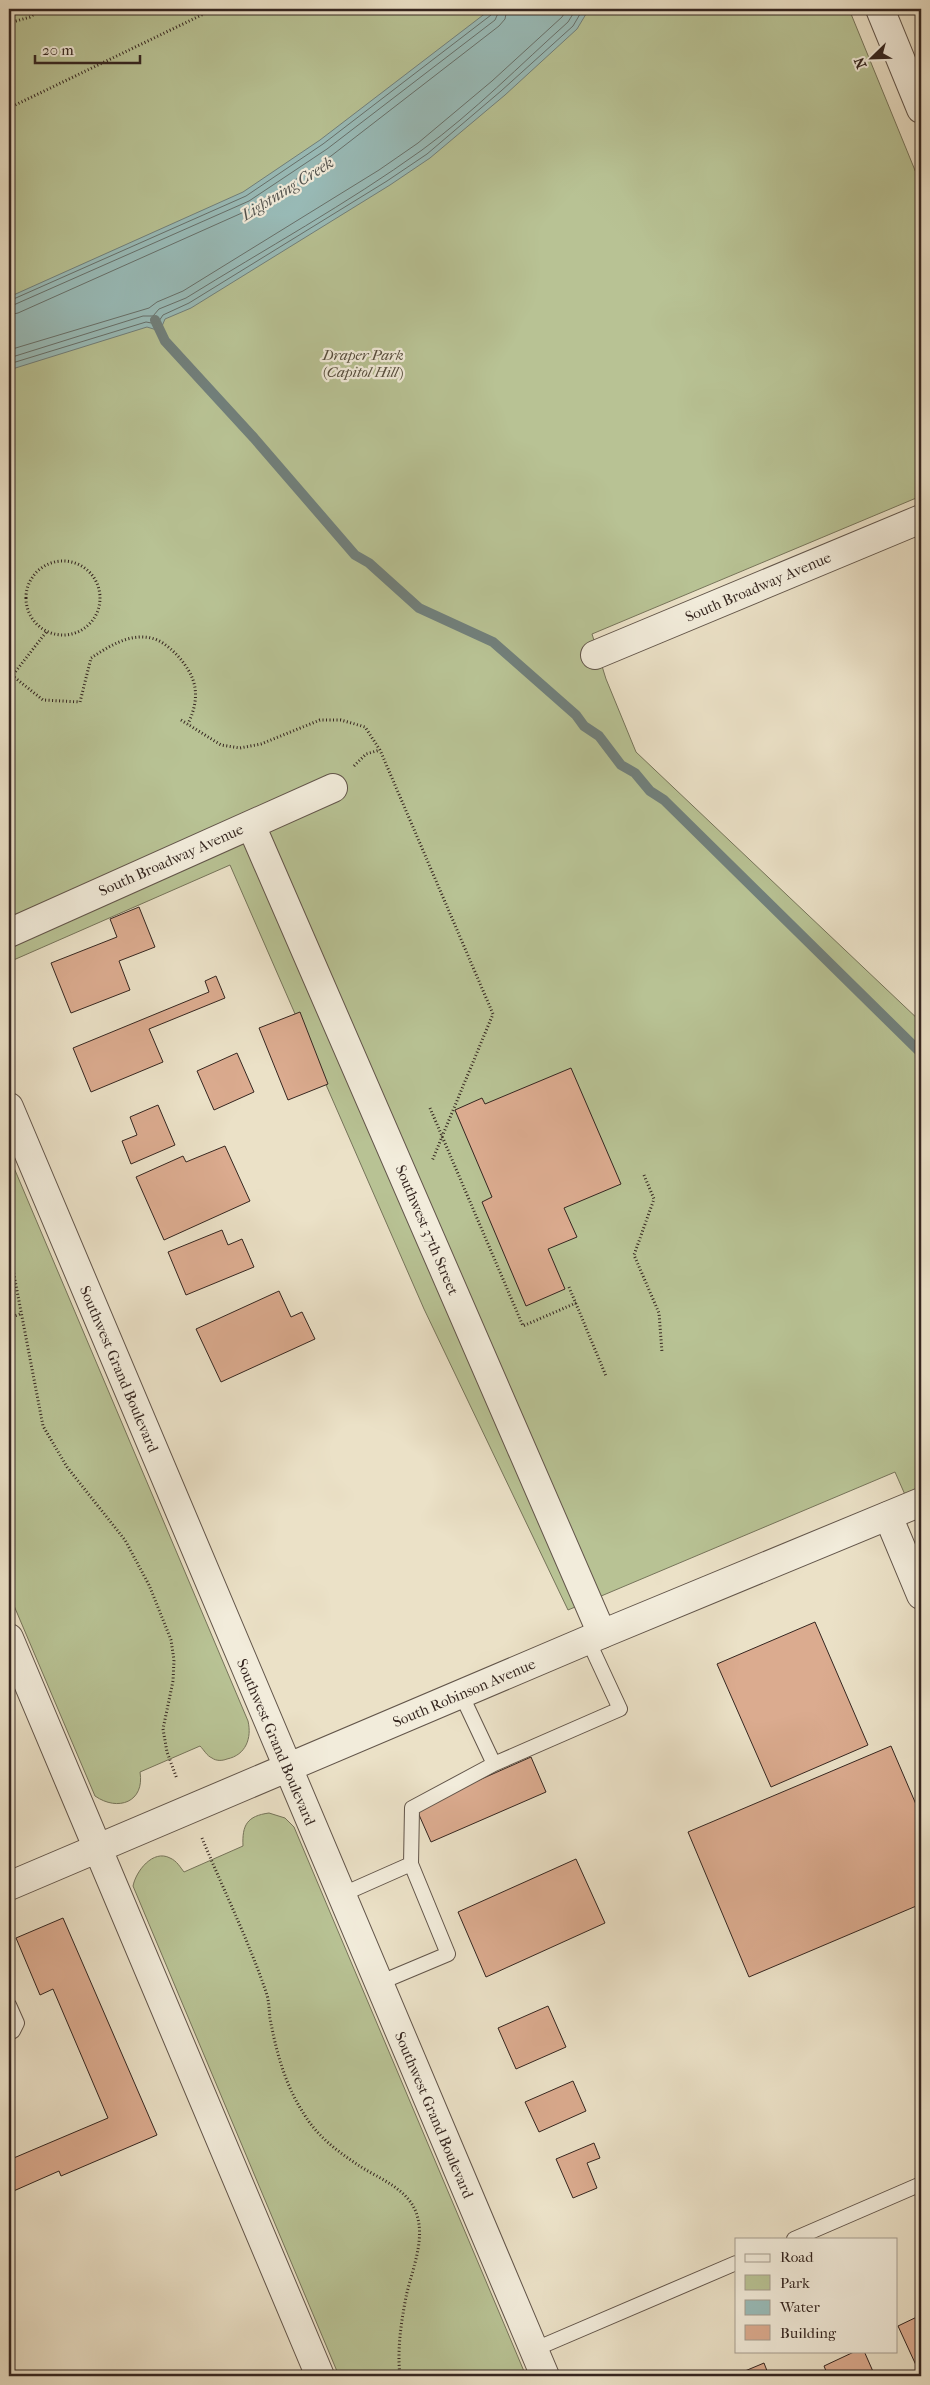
<svg xmlns="http://www.w3.org/2000/svg" width="930" height="2385" viewBox="0 0 930 2385" font-family="'IM FELL French Canon',serif">
	<rect width="100%" height="100%" fill="#ebe1c7"/>
	<filter id="stains"><feTurbulence type="fractalNoise" baseFrequency=".004" numOctaves="4"/><feColorMatrix values="0 0 0 0 .2 0 0 0 0 .09 0 0 0 0 .02 0 0 0 .5 -.17"/></filter>
	<radialGradient id="worn" r=".72"><stop offset=".6" stop-color="#630" stop-opacity="0"/><stop offset="1" stop-color="#630" stop-opacity=".3"/></radialGradient>
	<path fill="#b8c294" stroke="#76745a" d="M14,9H849L921,185V496L592,634L606,679L636,752L921,1022V1531L895,1472L568,1610L424,1309L230,865L9,962V11Z
		M9,1156L248,1721C252,1738 246,1755 227,1759C222,1761 216,1761 212,1758C207,1756 204,1750 200,1746L140,1772C145,1802 118,1812 95,1796L9,1594Z
		M269,1813L285,1818L294,1827L526,2376H339L133,1886C136,1871 153,1849 170,1858C177,1861 180,1867 184,1872L243,1846C242,1825 247,1816 269,1813Z"/>
	<path fill="#99bcb9" stroke="#71807c" d="M491,9H589L577,29L505,95L430,158L390,185L191,308L165,319L160,331L147,327L9,370V297L243,192L320,140Z"/>
	<g fill="none" stroke-linecap="round" stroke-linejoin="round">
		<path stroke="#67716c" stroke-width="1" d="M9,301L246,196L323,144L491,15L493,9
			M9,307L249,201L327,149L495,20L500,9
			M9,315L18,313L253,208L331,156L499,26L505,19L507,9
			M9,350L149,308L157,302L183,291L379,170L418,143L492,81L562,17L567,9
			M9,358L143,316H153L159,309L186,298C265,249 347,204 422,150C474,112 520,65 568,22L576,9
			M9,364L146,322L157,324L163,315L189,303L387,181L427,154L501,91L573,26L583,9"/>
		<path stroke="#71807c" stroke-width="10" d="M155,320L165,341L254,438L355,555L369,563L419,608L493,642L576,715L584,726L599,736L621,765L635,773L650,791L664,800L921,1053"/>
	</g>
	<path fill="#dbab8f" stroke="#352620" d="M139,907L155,947L119,961L130,990L71,1013L51,963L117,937L110,919Z
		M216,976L225,998L149,1029L163,1062L91,1092L73,1048L209,992L205,981Z
		M300,1012L328,1084L288,1100L259,1028Z
		M237,1053L254,1092L214,1110L197,1071Z
		M571,1068L621,1184L564,1208L577,1237L548,1249L565,1289L526,1306L482,1202L492,1197L455,1110L482,1098L485,1104Z
		M158,1105L175,1145L131,1164L122,1141L137,1135L130,1117Z
		M225,1146L250,1201L164,1240L136,1177L183,1156L186,1162Z
		M222,1230L228,1245L242,1239L254,1267L186,1295L168,1252Z
		M279,1291L291,1317L302,1312L315,1339L221,1382L196,1329Z
		M815,1622L868,1745L771,1787L717,1664Z
		M891,1746L921,1816V1904L749,1977L688,1832Z
		M531,1757L546,1792L431,1842L416,1808Z
		M576,1859L605,1923L486,1977L458,1912Z
		M63,1918L157,2135L61,2176L59,2171L9,2193V2160L108,2118L53,1989L40,1995L16,1938Z
		M548,2006L566,2047L516,2069L498,2028Z
		M573,2081L586,2111L539,2132L525,2102Z
		M594,2143L600,2158L587,2163L597,2188L573,2198L556,2159Z
		M921,2315V2376L898,2326Z
		M856,2351H864L875,2376H828L824,2366Z
		M764,2363L769,2376H733Z"/>
	<g fill="none" stroke-linecap="round" stroke-linejoin="round">
		<defs>
			<path id="service" d="M494,1764L620,1709L588,1640
				M411,1864L412,1808L494,1764L461,1694
				M341,1895L411,1864L448,1954L379,1983
				M9,2005L17,2023L13,2031L9,2033
				M794,2239L921,2184
				M533,2350L736,2263"/>
			<path id="minor" d="M880,9L921,109
				M595,655L921,519
				M251,825L602,1634
				M9,933L333,788
				M888,1516L921,1595"/>
			<path id="tertiary" d="M9,1107L545,2376
				M9,1638L320,2376
				M9,1886L602,1634L921,1502"/>
		</defs>
		<use href="#service" stroke="#62554a" stroke-width="16"/>
		<use href="#minor" stroke="#62554a" stroke-width="30"/>
		<use href="#tertiary" stroke="#62554a" stroke-width="30"/>
		<path stroke="#352620" stroke-width="3" stroke-dasharray="1 2.5" stroke-linecap="butt" d="M9,23L30,17L42,9
			M9,108L214,9
			M26 598a37 37 0 1 1 74 0a37 37 0 1 1-74 0Z
			M9,673L43,700L80,702L91,658C108,647 129,633 151,638C161,640 170,648 177,655C197,677 201,696 188,724
			M9,680L47,631
			M181,720L221,745L240,748L261,744L320,720H341L365,727L380,750L493,1014L432,1161
			M354,766L366,754L380,750
			M430,1108L523,1326L576,1303
			M644,1175L654,1199L634,1255L659,1313L662,1352
			M9,1249L43,1426L67,1467L125,1540L149,1585L171,1640L174,1660L173,1681L163,1729L167,1752L177,1779
			M569,1287L606,1376
			M9,1318L20,1314
			M202,1838C223,1889 248,1939 266,1992C269,2000 269,2009 270,2018C276,2051 285,2085 304,2114C317,2136 337,2151 358,2165C381,2180 412,2190 418,2219C424,2244 411,2273 406,2297C401,2323 397,2350 400,2376"/>
		<use href="#service" stroke="#f2ecdb" stroke-width="14"/>
		<use href="#minor" stroke="#f2ecdb" stroke-width="28"/>
		<use href="#tertiary" stroke="#f2ecdb" stroke-width="28"/>
	</g>
	<g text-anchor="middle" stroke-width="4.5" stroke-linejoin="round" paint-order="stroke">
		<g font-size="15" font-style="italic" fill="#564d3d" stroke="#f2ecdb">
			<text x="363" y="360">Draper Park<tspan x="363" dy="17">(Capitol Hill)</tspan></text>
		</g>
		<g font-size="15" fill="#352620" stroke="#f2ecdb">
			<text transform="translate(758 587) rotate(-23)" y="5">South Broadway Avenue</text>
			<text transform="translate(171 860) rotate(-24)" y="5">South Broadway Avenue</text>
			<text transform="translate(427 1230) rotate(67)" y="5">Southwest 37th Street</text>
			<text transform="translate(119 1369) rotate(67)" y="5">Southwest Grand Boulevard</text>
			<text transform="translate(464 1693) rotate(-23)" y="5">South Robinson Avenue</text>
			<text transform="translate(276 1742) rotate(67)" y="5">Southwest Grand Boulevard</text>
			<text transform="translate(434 2115) rotate(67)" y="5">Southwest Grand Boulevard</text>
		</g>
		<g font-size="16" font-style="italic" fill="#53534e" stroke="#f2ecdb">
			<text transform="translate(287 188) rotate(-32)" y="6">Lightning Creek</text>
		</g>
	</g>
	<rect width="930" height="2385" fill="none" stroke="#ebe1c7" stroke-width="30"/>
	<rect x="10" y="10" width="910" height="2365" fill="none" stroke="#352620" stroke-width="2.5"/>
	<rect x="15" y="15" width="900" height="2355" fill="none" stroke="#352620"/>
	<rect x="735" y="2238" width="162" height="115" fill="#f2ecdb" stroke="#a69d90"/>
	<rect x="745" y="2254" width="25" height="8" fill="#f2ecdb" stroke="#a69d90"/>
	<text x="780" y="2262" font-size="15" fill="#352620">Road</text>
	<rect x="745" y="2275" width="25" height="15" fill="#b8c294" stroke="#a69d90"/>
	<text x="780" y="2288" font-size="15" fill="#352620">Park</text>
	<rect x="745" y="2300" width="25" height="15" fill="#99bcb9" stroke="#a69d90"/>
	<text x="780" y="2312" font-size="15" fill="#352620">Water</text>
	<rect x="745" y="2325" width="25" height="15" fill="#dbab8f" stroke="#a69d90"/>
	<text x="780" y="2338" font-size="15" fill="#352620">Building</text>
	<g transform="translate(872 58) rotate(247)" stroke="#f2ecdb" stroke-width="4" paint-order="stroke">
	<path d="M0-4L9 19L0 12L-9 19Z" fill="#352620"/>
	<text y="-8" font-size="14" font-weight="bold" text-anchor="middle" fill="#352620">N</text>
	</g>
	<path d="M35 55v8h105v-8" fill="none" stroke="#352620" stroke-width="2.5"/>
	<text x="42" y="55" font-size="15" fill="#352620" stroke="#f2ecdb" stroke-width="4" paint-order="stroke">20 m</text>
	<rect width="100%" height="100%" filter="url(#stains)"/>
	<rect width="100%" height="100%" fill="url(#worn)"/>
</svg>
